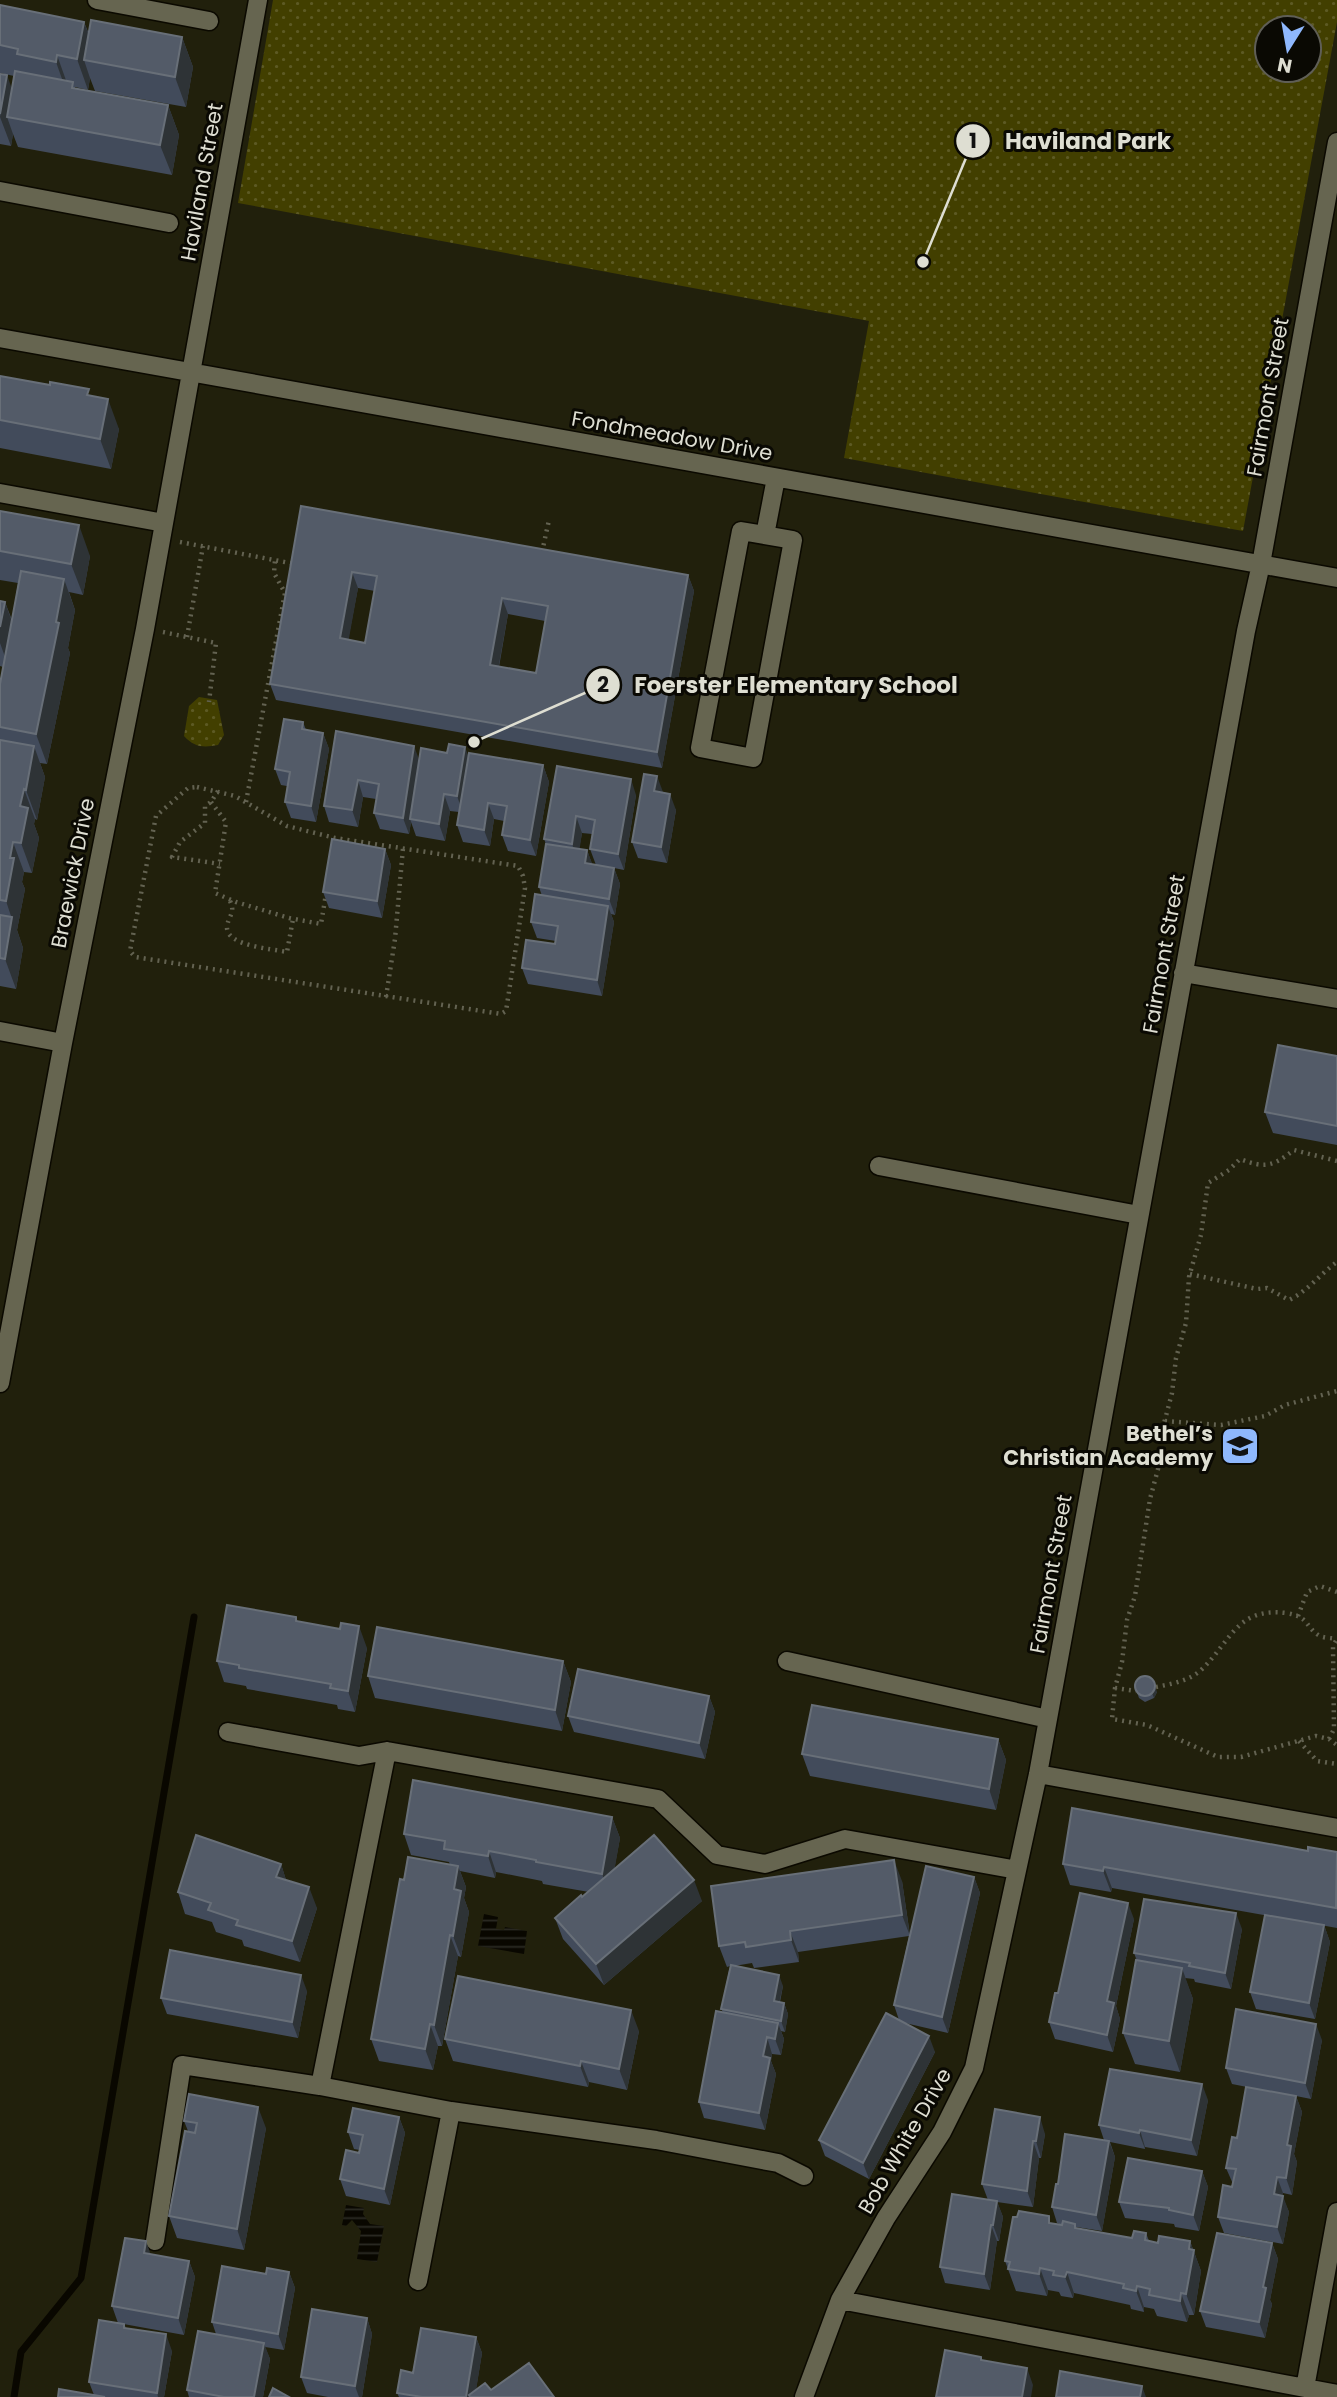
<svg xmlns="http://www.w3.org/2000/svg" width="1337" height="2397" viewBox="0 0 1337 2397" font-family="Poppins,sans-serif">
	<defs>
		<pattern id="park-dots" width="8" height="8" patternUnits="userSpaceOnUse" patternTransform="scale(1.75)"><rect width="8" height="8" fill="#423f00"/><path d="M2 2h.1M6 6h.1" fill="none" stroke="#5d5a24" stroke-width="1.8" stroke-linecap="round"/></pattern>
		<pattern id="water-rules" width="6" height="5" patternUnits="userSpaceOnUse" patternTransform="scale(1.75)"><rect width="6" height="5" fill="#090700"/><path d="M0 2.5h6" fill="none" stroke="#2c2b24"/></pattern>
	</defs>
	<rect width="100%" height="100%" fill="#21200c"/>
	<path fill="url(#park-dots)" fill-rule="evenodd" d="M273,0H1337V22L1243,531L844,458L869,321L238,203ZM1309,28V70H1267V28Z
		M199,697L217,700L224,735L218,745C203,748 194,747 184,736L189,706Z"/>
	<path fill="url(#water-rules)" d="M484,1914L498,1917L496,1929L504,1930L505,1927L527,1931L524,1954L478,1946Z
		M346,2205L364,2208L363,2214L370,2224L384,2226L377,2262L357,2259L361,2231L352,2220L346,2226L342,2225Z"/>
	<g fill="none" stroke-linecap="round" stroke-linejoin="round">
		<path stroke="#090700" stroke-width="7" d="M14,2397L21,2352L81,2278L194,1617"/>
		<defs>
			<path id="minor" d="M97,0L209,21
				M0,191L169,223
				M0,338L1337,578
				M0,493L164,523
				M741,531L793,540L753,758L700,748Z
				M765,535L776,478
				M1183,973L1337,999
				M0,1031L63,1043
				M879,1166L1139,1215
				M0,1383L63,1043L145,629L258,0
				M787,1661L1048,1719
				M228,1732L359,1756L387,1751L658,1799L717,1855L765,1864L845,1839L1017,1870
				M1038,1774L1337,1828
				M320,2086L387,1751
				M155,2241L182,2065L320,2086L451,2111L656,2140L778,2163L804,2176
				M418,2281L451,2111
				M840,2300L1337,2394
				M1305,2388L1337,2212
				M804,2397L840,2300L886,2218L942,2132L974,2068L1038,1774L1246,631L1261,564L1337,142"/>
		</defs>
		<use href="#minor" stroke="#0b0900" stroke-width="21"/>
		<path stroke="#636251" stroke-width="4.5" stroke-dasharray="2 5" stroke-linecap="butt" d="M180,542L295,564
			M542,552L549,520
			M163,632L216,643L209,702
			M187,637L203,546
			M197,787L235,796L287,826L335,838L518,866L523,876L525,888L506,1011L501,1014L135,957L130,951L156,816L188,788Z
			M218,791L211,802L205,806V823L180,842L172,857L220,864
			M211,802L226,822L215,893L236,902L289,918L321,924L326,894
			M246,802L285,593L274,573L275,560
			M230,901C236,913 228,916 227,927C226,946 273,949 287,952L293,919
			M386,997L395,939L403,848
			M1337,1161L1294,1150C1273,1166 1266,1169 1240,1159L1229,1170L1208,1183L1201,1235L1189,1277L1186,1323L1176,1358L1172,1393L1161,1435L1158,1469L1150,1499L1135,1596L1127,1620L1122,1662L1115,1688L1112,1719L1147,1725L1218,1757H1241L1316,1736L1329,1739L1337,1745
			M1190,1274L1257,1289L1267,1288L1289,1300C1308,1291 1320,1274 1337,1262
			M1165,1421L1221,1425L1265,1416L1285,1405L1337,1391
			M1298,1616L1307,1592L1320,1586L1337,1592
			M1156,1687C1171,1684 1189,1681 1201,1670C1231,1642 1236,1607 1286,1613C1311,1617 1305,1628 1320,1636C1324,1638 1332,1638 1336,1639
			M1115,1688L1136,1691
			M1329,1739L1334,1729L1333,1646L1337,1639
			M1299,1741L1317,1761L1337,1764"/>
		<use href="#minor" stroke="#666550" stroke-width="18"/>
	</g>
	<path fill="#424b5b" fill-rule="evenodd" d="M0,5L84,22L89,34L182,37L193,67L186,107L95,91L90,78L88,90L75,87V88L168,105L179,135L172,175L18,147L13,134L11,146L0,144V74L12,89L14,76L0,73Z
		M0,376L50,385L91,396L119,429L111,469L0,448Z
		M301,506L688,575L694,591L662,768L276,700L270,684ZM358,588L375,591L365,643L348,640ZM508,614L545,621L536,673L499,667Z
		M0,511L90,556L83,595L69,592L75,610L68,648L70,653L47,764L40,763L45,777L37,820L35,819L34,824L39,838L32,873L24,872L22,882L25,889L17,930L23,948L16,989L0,986V682L3,667L0,666V601L5,602L12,620L18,583L0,580Z
		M303,722L306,730L323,733L329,749L316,822L291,818L285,802L287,786L281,785L275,769Z
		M336,731L419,760L468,757L543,765L549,782L536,856L508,851L502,835L504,821L494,819L490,846L463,842L457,825L459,812L450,811L445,841L416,836L411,822L409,834L380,829L374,813L376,799L363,797L358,827L329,822L324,806Z
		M557,766L636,795L624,870L614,868L620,884L615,915L611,914L614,922L602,996L528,984L522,968L555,944L556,941L537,938L531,922L542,896L539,887L546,844L544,839ZM582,833L592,834L590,849L596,865L592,864L587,850L579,849Z
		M663,792L676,810L667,863L638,858L632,842Z
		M385,849L391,865L382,918L329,908L323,892Z
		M1337,1056V1145L1273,1133L1265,1112Z
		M296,1617L298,1622L367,1648L355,1712L338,1709L337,1705L247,1689L246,1686L224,1682L217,1661Z
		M563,1661L571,1682L562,1731L375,1698L368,1676Z
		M1134,1684L1157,1692L1154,1698L1145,1702L1139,1698Z
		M709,1696L715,1712L705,1759L574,1732L568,1716Z
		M998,1739L1006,1760L996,1810L810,1776L802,1754Z
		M612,1817L620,1838L614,1870L702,1901L604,1985L563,1939L555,1918L589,1892L543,1884L542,1881L496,1872L495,1878L460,1871L466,1887L464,1898L469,1912L461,1957L458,1956L442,2046H438L433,2070L379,2061L371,2039L404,1880L450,1865L449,1862L411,1855L404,1834Z
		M1308,1851L1337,1852V1928L1112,1888L1111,1892L1070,1885L1063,1864Z
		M281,1864L286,1880L317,1908L300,1962L244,1946L242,1940L216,1932L212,1922L185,1914L178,1892Z
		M974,1877L980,1893L948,2033L905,2023L935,2052L869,2179L825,2156L819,2140L899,2020L894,2005L909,1936L798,1952L799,1962L754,1968L752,1963L734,1966L783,1986L780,2002L784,2003L788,2014L785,2032L781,2031L784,2039L781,2055L772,2054L771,2061L776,2074L765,2130L704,2118L699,2102L723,2012L721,2009L730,1966L727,1967L719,1946L902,1881L910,1935Z
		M1134,1919L1116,2006L1120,2019L1113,2052L1055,2039L1049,2022L1058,1993Z
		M1324,1925L1330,1942L1315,2019L1256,2009L1250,1992Z
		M1242,1929L1231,1989L1195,1982L1194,1979L1185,1978L1193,1999L1180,2072L1135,2064L1123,2033L1137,1961L1134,1953Z
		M307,1991L298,2038L167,2014L161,1998Z
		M639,2031L627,2090L589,2082L588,2087L453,2061L445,2039Z
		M1322,2040L1311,2099L1296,2096L1302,2112L1294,2154L1297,2162L1292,2195L1283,2193L1282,2196L1289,2212L1283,2244L1224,2233L1218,2217L1232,2187L1233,2184L1226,2168L1237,2138L1282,2094L1232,2084L1226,2068Z
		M1208,2100L1197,2156L1145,2147V2149L1110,2142L1115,2157L1102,2231L1076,2227L1077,2228L1132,2238L1146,2233L1149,2241L1158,2243L1190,2241L1201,2271L1194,2315H1189L1187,2322L1157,2316L1154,2309L1144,2307V2312L1131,2309L1130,2305L1074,2293L1073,2298L1061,2296L1059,2292L1048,2290L1047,2296L1016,2291L1005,2261L1052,2223L1062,2225L1057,2223L1052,2207L1058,2184L1104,2140L1099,2125Z
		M995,2109L1045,2134L1041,2158H1039L1033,2207L997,2202L1003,2217L999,2241H997L990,2290L945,2283L940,2267L988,2200L982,2184Z
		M399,2117L405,2133L390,2205L346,2196L340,2179L359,2153L360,2150L354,2149L348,2132Z
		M184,2121L266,2128L244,2250L177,2238L169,2216L188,2131Z
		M1202,2171L1208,2187L1199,2231L1175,2227L1174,2224L1125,2218L1119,2202Z
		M1272,2243L1278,2259L1270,2300L1272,2304L1265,2338L1206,2327L1200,2311Z
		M151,2254L189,2261L195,2277L184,2335L118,2323L112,2306Z
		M289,2272L295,2288L284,2350L265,2347L270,2359L263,2397H189L187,2390L216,2334L212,2322L266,2274Z
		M367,2318L372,2334L362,2397H328L307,2393L301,2377Z
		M124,2324L126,2328L172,2351L164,2397H58L94,2395L89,2382Z
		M476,2337L482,2353L476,2389L554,2397H399L397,2393L413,2373Z"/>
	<path fill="#2e3336" d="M84,22L95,52L84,60L90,78L88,90L77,59Z
		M182,37L193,67L186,107L175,77Z
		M57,55L68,86L67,93L56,62Z
		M7,75L18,106L7,117L13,134L11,146L0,117Z
		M168,105L179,135L172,175L160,145Z
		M108,399L119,429L111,469L100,439Z
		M79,525L90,556L83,595L71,564Z
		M352,572L358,588L346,655L340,638Z
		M688,575L694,591L662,768L657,752Z
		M64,579L75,610L68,648L70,653L47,764L36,734Z
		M502,598L508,614L496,681L490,665Z
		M5,602L16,633L9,668L0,643V627Z
		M323,733L329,749L316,822L311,806Z
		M34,746L45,777L37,820L26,790Z
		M414,746L420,762L410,819L411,822L409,834L403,818Z
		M465,747L471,763L463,813L457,796Z
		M543,765L549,782L536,856L530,840Z
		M657,776L663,792L660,808L654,791Z
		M631,779L636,795L624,870L618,854Z
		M358,780L363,797L358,827L352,810Z
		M24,789L35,819L34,824L39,838L32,873L21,843L20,806Z
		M444,794L450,811L445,841L439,824Z
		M670,794L676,810L667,863L661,847Z
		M488,803L494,819L490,846L484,830Z
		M576,816L582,833L578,860L572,844Z
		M13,842L24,872L22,882L25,889L17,930L23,948L16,989L5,959L12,919L6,901L10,858Z
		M385,849L391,865L382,918L377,901Z
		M587,850L593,866L585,863Z
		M614,868L620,884L615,915L609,899Z
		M608,906L614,922L602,996L597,980Z
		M359,1626L367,1648L355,1712L348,1691Z
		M563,1661L571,1682L562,1731L555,1710Z
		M1155,1686L1157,1692L1154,1698L1152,1693Z
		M709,1696L715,1712L705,1759L699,1743Z
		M998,1739L1006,1760L996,1810L989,1789Z
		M612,1817L620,1838L610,1896L602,1874Z
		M489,1851L496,1872L495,1878L488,1856Z
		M894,1860L902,1881L910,1936L902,1915Z
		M281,1864L288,1886L276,1877Z
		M458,1866L466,1887L464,1898L469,1912L461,1957L453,1936L454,1889Z
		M1104,1867L1112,1888L1111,1892L1103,1871Z
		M974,1877L980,1893L948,2033L942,2017Z
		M694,1880L702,1901L604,1985L596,1964Z
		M309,1887L317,1908L300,1962L292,1941Z
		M1128,1903L1134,1919L1116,2006L1120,2019L1113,2052L1107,2035V2001Z
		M1236,1913L1242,1929L1231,1989L1225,1973Z
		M1324,1925L1330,1942L1315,2019L1309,2003Z
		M790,1931L798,1952L799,1962L791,1940Z
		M450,1935L458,1956L442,2046L434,2025Z
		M1182,1968L1193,1999L1180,2072L1169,2041Z
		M301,1975L307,1991L298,2038L292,2022Z
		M779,1975L783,1986L777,2012L774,2001Z
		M784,2003L788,2014L785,2032L781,2021Z
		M631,2010L639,2031L627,2090L619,2069Z
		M778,2023L784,2039L781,2055L775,2039Z
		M430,2024L438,2046L433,2070L425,2049Z
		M1316,2024L1322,2040L1311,2099L1305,2083Z
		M929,2036L935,2052L869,2179L863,2163Z
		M767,2037L772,2054L771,2061L776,2074L765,2130L759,2113L763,2056Z
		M581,2061L589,2082L588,2087L580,2066Z
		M1202,2084L1208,2100L1197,2156L1191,2140Z
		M1296,2096L1302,2112L1294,2154L1297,2162L1292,2195L1286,2178L1287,2145Z
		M258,2107L266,2128L244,2250L237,2229Z
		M399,2117L405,2133L390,2205L384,2189Z
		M1040,2117L1045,2134L1041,2158L1036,2141Z
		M1140,2130L1145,2147V2149L1139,2133Z
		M1033,2141L1039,2158L1033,2207L1027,2191Z
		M1109,2141L1115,2157L1102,2231L1096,2215Z
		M1202,2171L1208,2187L1199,2231L1193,2215Z
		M1277,2177L1283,2193L1280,2211L1274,2194Z
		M1283,2196L1289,2212L1283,2244L1277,2227Z
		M997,2201L1003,2217L999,2241L993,2225Z
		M991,2225L997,2241L990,2290L984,2274Z
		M146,2241L152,2258L144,2253Z
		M1190,2241L1201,2271L1194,2315L1186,2294Z
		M1272,2243L1278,2259L1270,2300L1272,2304L1265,2338L1259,2322L1263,2287Z
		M189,2261L195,2277L184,2335L178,2318Z
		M1040,2268L1048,2290L1047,2296L1039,2274Z
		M289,2272L295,2288L284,2350L278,2334Z
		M1067,2272L1074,2293L1073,2298L1065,2277Z
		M1137,2286L1144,2307V2312L1136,2291Z
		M1181,2293L1189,2315L1187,2322L1180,2301Z
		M367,2318L372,2334L362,2397H359L355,2386Z
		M166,2334L172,2351L164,2397H158L157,2393Z
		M476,2337L482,2353L475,2397L469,2395V2397H466Z
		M264,2343L270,2359L263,2397H254Z
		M1027,2368L1033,2385L1031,2397H1022Z
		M1142,2386L1146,2397H1140Z"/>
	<path fill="#535b68" stroke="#686f78" stroke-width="2" fill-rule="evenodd" d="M0,5L84,22L77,59L57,55L56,62L17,54L18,49L0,45Z
		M91,20L182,37L175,77L84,60Z
		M15,71L73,82L72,88L168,105L160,145L7,117Z
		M0,74L7,75L0,114Z
		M0,376L50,385V382L89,389L87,395L108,399L100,439L0,420Z
		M301,506L688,575L657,752L270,684ZM352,572L377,576L365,643L340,638ZM502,598L548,606L536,673L490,665Z
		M0,511L79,525L71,564L0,551Z
		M21,571L64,579L56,622L59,623L36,734L0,727V684Z
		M0,601L5,602L0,627Z
		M284,719L303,722L302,729L323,733L311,806L285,802L290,772L275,769Z
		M336,731L414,746L403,818L374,813L379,784L358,780L352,810L324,806Z
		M0,740L34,746L26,790L24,789L20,806L28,808L21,843L13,842L10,858H14L6,901L0,900Z
		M449,744L465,747L457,796L444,794L439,824L410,819L421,748L447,753Z
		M469,753L543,765L530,840L502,835L507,806L488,803L484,830L457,825Z
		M557,766L631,779L618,854L590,849L595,820L576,816L572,844L544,839Z
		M644,774L657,776L654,791L670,794L661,847L632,842Z
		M332,839L385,849L377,901L323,892Z
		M546,844L587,850L585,863L614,868L609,899L539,887Z
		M535,894L608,906L597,980L522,968L526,940L555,944L558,926L531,922Z
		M0,915L12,917L5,959L0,958Z
		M1278,1045L1337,1056V1126L1265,1112Z
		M227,1605L296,1617V1621L340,1629L341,1623L359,1626L348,1691L330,1688L331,1684L239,1668V1665L217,1661Z
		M377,1627L563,1661L555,1710L368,1676Z
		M578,1669L709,1696L699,1743L568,1716Z
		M1135 1686a10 10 0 1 1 20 0a10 10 0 1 1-20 0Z
		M812,1705L998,1739L989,1789L802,1754Z
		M413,1780L612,1817L602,1874L536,1862V1860L489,1851L488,1856L444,1849L445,1841L404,1834Z
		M1072,1808L1308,1851V1847L1337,1852L1336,1908L1104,1867L1103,1871L1063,1864Z
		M196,1835L281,1864L276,1877L309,1887L292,1941L236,1925L238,1920L208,1910L211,1903L178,1892Z
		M654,1835L694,1880L596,1964L555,1918L581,1895L582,1897Z
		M408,1857L458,1866L454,1889L461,1891L453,1936L450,1935L434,2025L430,2024L425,2049L371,2039L400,1879L404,1880Z
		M894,1860L902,1915L790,1931L791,1940L746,1947L745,1942L719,1946L711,1886Z
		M926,1866L974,1877L942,2017L894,2005Z
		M1080,1893L1128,1903L1107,2001L1114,2003L1107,2035L1049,2022L1055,1993H1058Z
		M1144,1899L1236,1913L1225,1973L1189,1966L1190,1963L1134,1953Z
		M1265,1915L1324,1925L1309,2003L1250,1992Z
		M170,1950L301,1975L292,2022L161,1998Z
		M1136,1960L1182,1968L1169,2041L1123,2033Z
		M731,1965L779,1975L774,2001L784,2003L781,2021L721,2009Z
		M458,1976L631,2010L619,2069L581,2061L580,2066L445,2039Z
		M1236,2009L1316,2024L1305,2083L1226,2068Z
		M716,2011L778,2023L775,2039L767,2037L763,2056L770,2058L759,2113L699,2102Z
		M886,2013L929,2036L863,2163L819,2140Z
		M1110,2069L1202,2084L1191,2140L1140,2130L1139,2133L1099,2125Z
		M1246,2087L1296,2096L1287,2145L1291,2146L1286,2178L1277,2177L1274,2194L1283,2196L1277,2227L1218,2217L1223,2185L1232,2187L1236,2169L1226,2168L1232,2137L1237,2138Z
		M189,2094L258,2107L237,2229L169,2216L185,2131L195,2133L197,2123L184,2121Z
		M353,2108L399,2117L384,2189L340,2179L346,2150L359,2153L363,2135L348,2132Z
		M995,2109L1040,2117L1036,2141H1033L1027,2191L982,2184Z
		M1065,2134L1109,2141L1096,2215L1052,2207L1056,2184H1058Z
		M1128,2158L1202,2171L1193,2215L1169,2210V2208L1119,2202Z
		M952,2194L997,2201L993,2225H991L984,2274L940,2267Z
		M1019,2211L1049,2216V2223L1062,2225L1063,2221L1075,2224V2228L1132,2238L1134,2231L1146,2233L1145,2240L1158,2243L1159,2236L1190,2241L1189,2249L1194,2250L1186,2294L1181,2293L1180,2301L1149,2295L1150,2289L1137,2286L1136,2291L1123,2288L1124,2284L1067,2272L1065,2277L1053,2275L1054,2271L1040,2268L1039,2274L1008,2269L1010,2262L1005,2261L1013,2217H1017Z
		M1217,2233L1272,2243L1263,2287L1266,2288L1259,2322L1200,2311Z
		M125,2238L146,2241L144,2253L189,2261L178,2318L112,2306Z
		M222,2266L266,2274L267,2268L289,2272L278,2334L212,2322Z
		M312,2309L367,2318L355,2386L301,2377Z
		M99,2320L124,2324V2328L166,2334L157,2393L89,2382Z
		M421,2328L476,2337L466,2397H422L397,2393L401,2370L413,2373Z
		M198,2331L264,2343L254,2397H224L187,2390Z
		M945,2350L981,2357V2360L1027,2368L1022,2397H936Z
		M529,2363L554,2397H470L469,2395L485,2383L491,2390Z
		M1060,2371L1142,2386L1140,2397H1056Z
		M273,2388L289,2397H269Z
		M59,2389L105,2397H58Z"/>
	<defs>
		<symbol id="school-square" viewBox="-11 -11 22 22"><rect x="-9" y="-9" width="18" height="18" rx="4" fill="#8fb8fd" stroke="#0a0903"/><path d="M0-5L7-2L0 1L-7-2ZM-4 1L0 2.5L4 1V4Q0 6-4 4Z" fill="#111"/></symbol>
	</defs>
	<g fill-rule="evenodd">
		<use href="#school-square" x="1218" y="1424" width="44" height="44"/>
	</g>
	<g text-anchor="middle" stroke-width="6" stroke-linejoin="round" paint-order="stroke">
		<g font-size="21" fill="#deded2" stroke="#0a0903">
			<text transform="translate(202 182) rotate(-80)" y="7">Haviland Street</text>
			<text transform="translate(1268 397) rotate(-80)" y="7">Fairmont Street</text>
			<text transform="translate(672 436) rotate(10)" y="7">Fondmeadow Drive</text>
			<text transform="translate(73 873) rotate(-79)" y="7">Braewick Drive</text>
			<text transform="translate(1164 954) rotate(-80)" y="7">Fairmont Street</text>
			<text transform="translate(1051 1574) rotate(-80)" y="7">Fairmont Street</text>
			<text transform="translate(905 2141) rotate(-60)" y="7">Bob White Drive</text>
		</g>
		<g font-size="21" font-weight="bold" fill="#deded2" stroke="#0a0903" text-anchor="end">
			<text x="1213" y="1441">Bethel’s<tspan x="1213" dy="24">Christian Academy</tspan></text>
		</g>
	</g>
	<path fill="none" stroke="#deded2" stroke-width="2.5" d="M923 262L973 141M474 742L603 685"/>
	<g fill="#deded2" stroke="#0a0903" stroke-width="2.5">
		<circle cx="923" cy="262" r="7"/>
		<circle cx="474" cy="742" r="7"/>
		<circle cx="973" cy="141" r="18"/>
		<circle cx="603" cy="685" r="18"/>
	</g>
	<g font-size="21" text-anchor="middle" font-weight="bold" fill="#111">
		<text x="973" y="148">1</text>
		<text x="603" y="692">2</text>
	</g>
	<g font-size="23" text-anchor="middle" font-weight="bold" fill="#deded2" stroke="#0a0903" stroke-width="6" stroke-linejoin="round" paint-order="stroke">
		<text x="1088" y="149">Haviland Park</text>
		<text x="796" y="693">Foerster Elementary School</text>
	</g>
	<g transform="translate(1288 49) rotate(191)"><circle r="33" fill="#0a0903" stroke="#5f5e56" stroke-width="2"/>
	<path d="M0-5L12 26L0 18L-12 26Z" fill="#8fb8fd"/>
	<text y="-10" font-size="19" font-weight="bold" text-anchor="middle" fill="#deded2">N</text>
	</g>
</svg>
